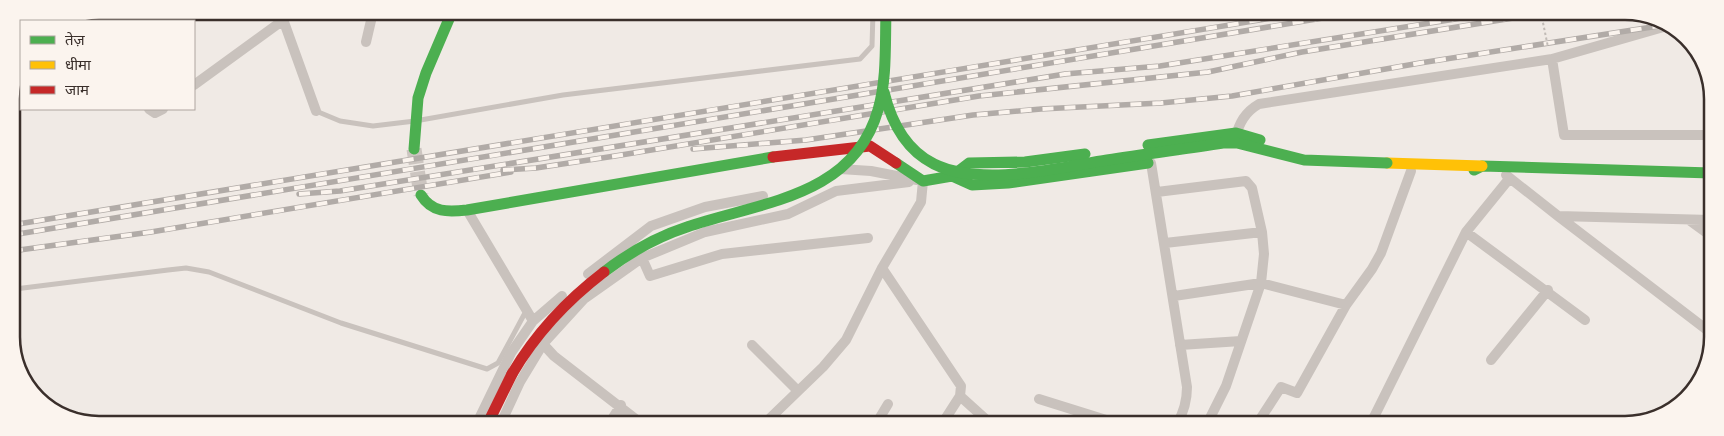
<svg xmlns="http://www.w3.org/2000/svg" width="1724" height="436" viewBox="0 0 1724 436" font-family="'Roboto Condensed','Noto Sans Devanagari',sans-serif">
	<rect width="100%" height="100%" fill="#f0eae5"/>
	<g fill="none" stroke-linecap="round" stroke-linejoin="round">
		<path stroke="#ccc5c0" stroke-width="15" stroke-dasharray="15 8" stroke-linecap="butt" d="M414,149L421,195"/>
		<path stroke="#c9c2bd" stroke-width="5" d="M316,111L340,121L373,126L415,121L563,95L860,59L872,46L873,12
			M15,289L168,270L186,268L209,272L341,323L487,369L498,363L526,311"/>
		<path stroke="#c9c2bd" stroke-width="10" d="M280,11L316,111
			M184,21L196,11
			M366,42L373,12
			M1552,59L1564,135H1711
			M194,85L282,21
			M149,109L155,113L163,109
			M1235,139C1239,123 1245,112 1259,104L1552,59L1667,26
			M1151,163L1187,387C1187,401 1184,412 1177,424
			M840,169L871,171L917,180
			M1506,175L1558,216L1711,333
			M1157,192L1246,181L1252,188L1262,232L1264,254L1261,283L1226,386L1207,424
			M467,210L533,321
			M1558,216L1711,220
			M1689,220L1711,236
			M1466,232L1585,320
			M1165,243L1262,232
			M642,258L650,276L722,254L868,238
			M882,268L961,386L960,396L942,424
			M588,274L651,226L705,207L763,196
			M1174,296L1261,283L1346,305
			M543,344L554,356L642,424
			M752,345L797,390
			M1180,345L1241,341
			M1491,360L1548,290
			M960,396L991,424
			M1039,399L1119,424
			M1681,404L1685,399
			M1373,419L1466,232L1509,179
			M477,423L511,353L533,321L562,296
			M501,423L520,382L543,344L584,299L642,258L705,232L788,214L836,191L909,182
			M609,424L621,405
			M764,424L823,367L846,340L882,268L921,202L923,181
			M876,424L888,404
			M1257,424L1281,387L1297,393L1346,305L1372,269L1381,253L1411,171"/>
		<path stroke="#4caf50" stroke-width="11" d="M1148,145L1236,133L1260,140
			M414,149L418,98L426,73L452,12
			M896,163L923,181L952,176L969,163L1025,162L1085,154
			M1474,170L1482,166L1711,173
			M952,176L972,185L1008,183L1148,163
			M421,195C432,213 448,212 467,210L773,157"/>
		<path stroke="#ffc107" stroke-width="11" d="M1387,163L1482,166"/>
		<path stroke="#c62828" stroke-width="11" d="M773,157L870,146L896,163
			M488,423L512,374"/>
		<defs>
			<path id="rail" d="M693,149L806,140L973,115L1041,109L1161,103L1232,96L1420,63L1665,25
				M503,170L536,168L615,156L979,96L1208,72L1302,52L1544,13
				M299,194L340,191L1028,80L1065,74L1160,66L1493,13
				M12,225L1302,13
				M12,235L1353,13
				M12,251L151,232L511,172"/>
		</defs>
		<use href="#rail" stroke="#b1aba7" stroke-width="5.5"/>
		<use href="#rail" stroke="#fbf4ee" stroke-width="4" stroke-dasharray="11" stroke-linecap="butt"/>
		<path stroke="#c1bbb6" stroke-width="2" stroke-dasharray="2.5 2.5" stroke-linecap="butt" d="M1541,13L1548,47"/>
		<path stroke="#4caf50" stroke-width="11" d="M884,92C891,121 906,150 934,164C981,187 1057,168 1107,160C1145,154 1184,149 1223,143H1237L1304,160L1387,163
			M604,272C630,252 656,237 687,227C759,202 853,198 878,110C887,79 885,45 886,12"/>
		<path stroke="#c62828" stroke-width="11" d="M512,374C536,333 566,301 604,272"/>
	</g>
	<path d="M0 0H1724V436H0ZM99 20H1625A79 79 0 0 1 1704 99V337A79 79 0 0 1 1625 416H99A79 79 0 0 1 20 337V99A79 79 0 0 1 99 20Z" fill="#fbf4ee" fill-rule="evenodd"/>
	<path fill="none" stroke="#3a2f2b" stroke-width="2.5" d="M99 20H1625A79 79 0 0 1 1704 99V337A79 79 0 0 1 1625 416H99A79 79 0 0 1 20 337V99A79 79 0 0 1 99 20Z"/>
	<rect x="20" y="20" width="175" height="90" fill="#fbf4ee" stroke="#aea5a0"/>
	<rect x="30" y="36" width="25" height="8" fill="#4caf50" stroke="#aea5a0"/>
	<text x="65" y="45" font-size="15" fill="#3a2f2b">तेज़</text>
	<rect x="30" y="61" width="25" height="8" fill="#ffc107" stroke="#aea5a0"/>
	<text x="65" y="70" font-size="15" fill="#3a2f2b">धीमा</text>
	<rect x="30" y="86" width="25" height="8" fill="#c62828" stroke="#aea5a0"/>
	<text x="65" y="95" font-size="15" fill="#3a2f2b">जाम</text>
</svg>
